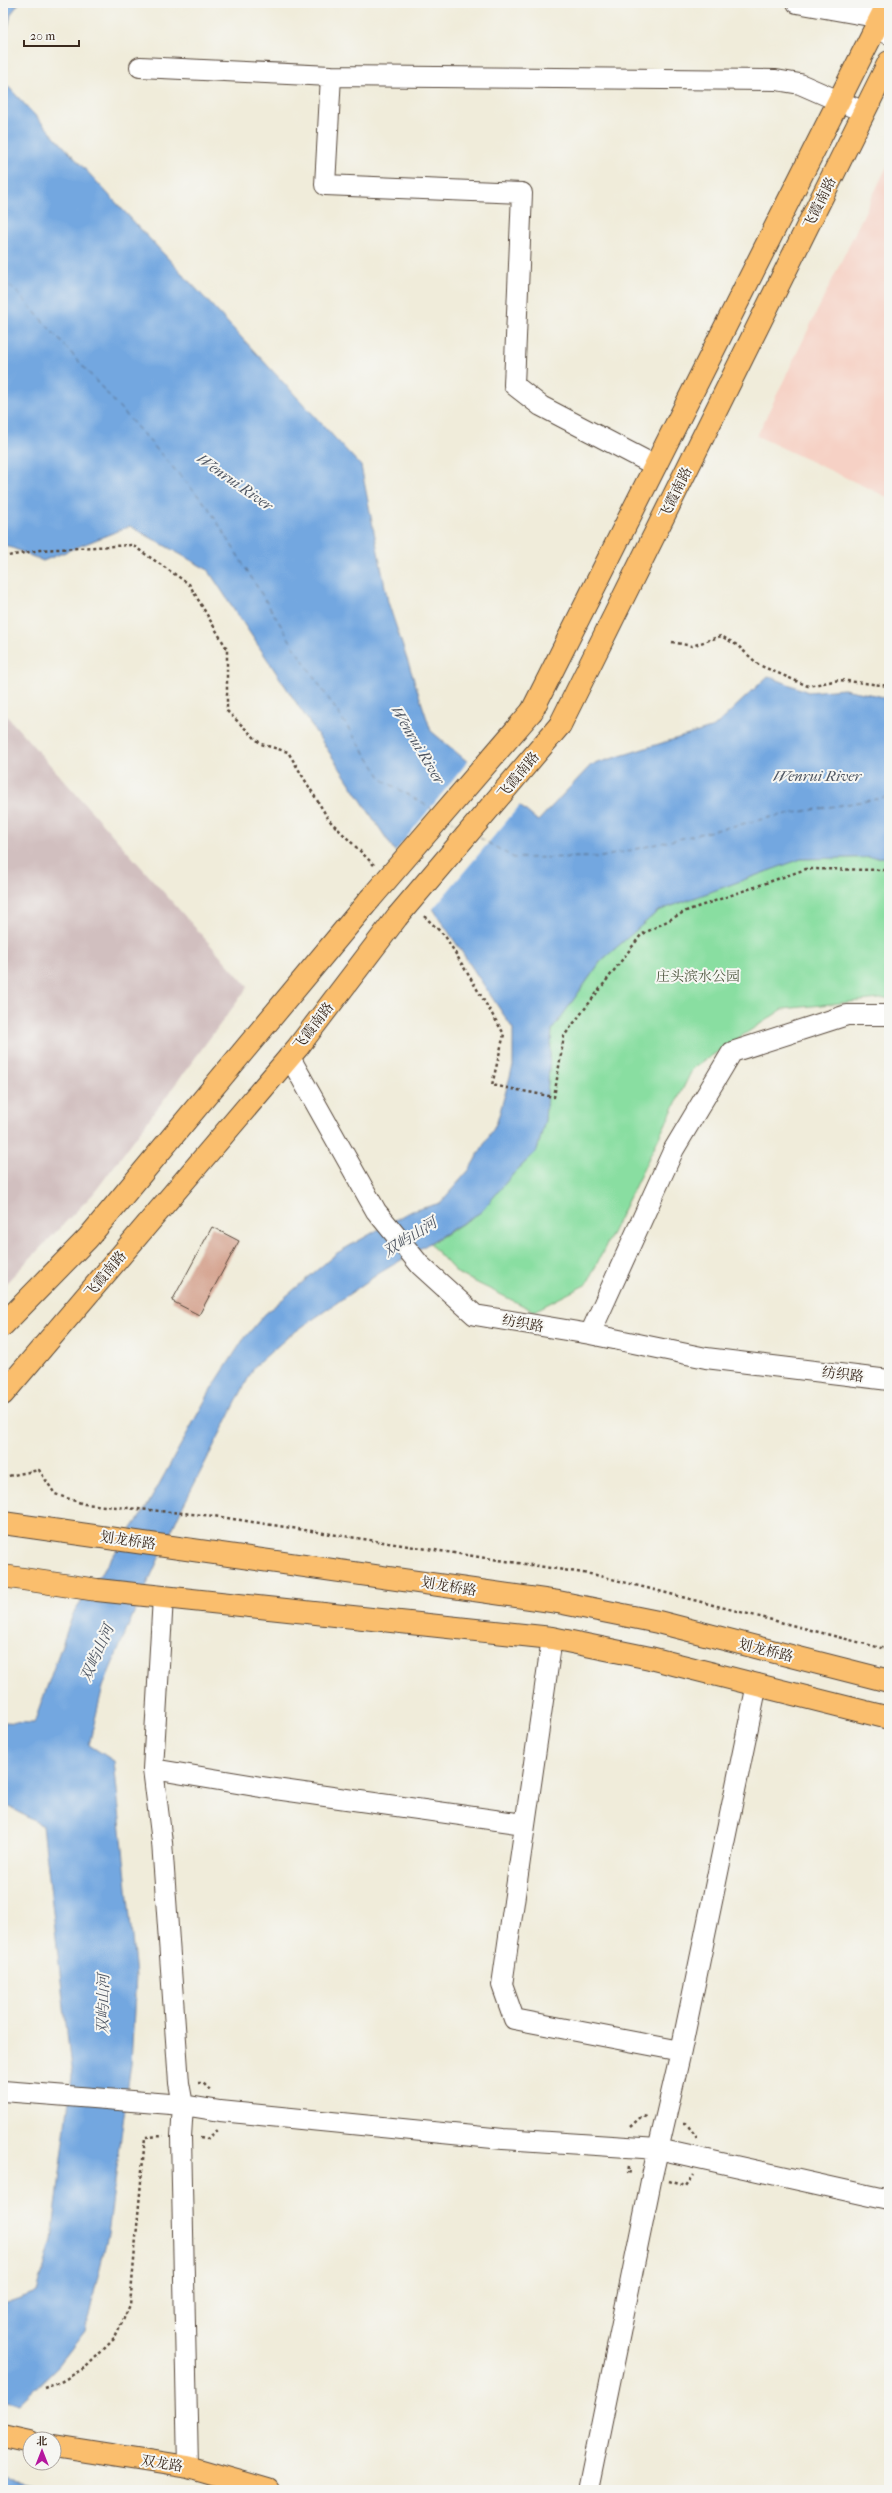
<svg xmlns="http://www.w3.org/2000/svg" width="892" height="2493" viewBox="0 0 892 2493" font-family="'IM FELL French Canon','Noto Serif SC',serif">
	<rect width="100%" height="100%" fill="#f6f6f2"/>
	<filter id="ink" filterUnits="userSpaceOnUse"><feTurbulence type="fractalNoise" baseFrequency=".025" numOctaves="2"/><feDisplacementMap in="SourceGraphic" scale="8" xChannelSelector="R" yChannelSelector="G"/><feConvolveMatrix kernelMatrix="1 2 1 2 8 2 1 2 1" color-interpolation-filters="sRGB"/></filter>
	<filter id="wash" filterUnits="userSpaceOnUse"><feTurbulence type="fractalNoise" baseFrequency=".012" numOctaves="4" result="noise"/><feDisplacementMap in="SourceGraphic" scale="16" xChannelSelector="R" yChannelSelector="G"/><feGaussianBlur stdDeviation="0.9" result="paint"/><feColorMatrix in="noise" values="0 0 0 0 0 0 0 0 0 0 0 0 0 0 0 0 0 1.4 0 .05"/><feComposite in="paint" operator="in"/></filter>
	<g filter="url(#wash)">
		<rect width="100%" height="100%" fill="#f0ecda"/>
		<path fill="#f6d1c5" d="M889,162V498L757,436Z"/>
		<path fill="#d1bfbf" d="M3,712L248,987L94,1193L3,1286Z"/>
		<path fill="#89dea1" stroke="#628460" d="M889,857V998L783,1009L693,1068L587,1284L534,1311L457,1273L430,1244L481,1212L514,1173L537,1151L545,1120L552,1030L601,961L658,911L801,859Z"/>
		<path fill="#73a7e0" stroke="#57687f" d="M3,3H19L11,14L3,49Z
			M3,81L361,466L388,602L431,731L538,821L591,765L714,727L768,676L808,692L844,689L889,698V857L801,859L658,911L601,961L552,1030L545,1120L537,1151L514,1173L481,1212L378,1274L289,1336L254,1367L181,1510L133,1615L103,1686L89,1745L114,1761L136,1976L131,2063L108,2234L85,2331L58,2366L19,2404L3,2400V2304L37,2292L52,2239L72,2076L43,1826L3,1803V1722L34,1723L73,1614L146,1508L212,1388L243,1340L264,1315L337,1253L409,1212L440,1203L469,1170L497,1122L513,1066V1029L208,570L130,526L43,561L3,544Z
			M3,2479L35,2486V2490H3Z"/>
		<path fill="#f0ecda" d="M469,760L521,804L432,910L394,853Z"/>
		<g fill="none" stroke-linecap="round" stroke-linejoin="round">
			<path stroke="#4f5662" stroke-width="1" stroke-dasharray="5 4" stroke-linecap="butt" d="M3,280L17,292L208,507L296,650L383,780L432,809
				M452,821L460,826
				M480,838L514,858L602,857L776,816L889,797"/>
		</g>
		<g id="blocks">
			<path fill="#d5a491" d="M212,1227L239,1241L199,1315L172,1301Z"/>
		</g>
	</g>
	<g filter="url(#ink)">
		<use href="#blocks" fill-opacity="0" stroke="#56473a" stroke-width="1"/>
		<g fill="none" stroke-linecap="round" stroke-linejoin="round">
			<defs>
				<path id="minor" d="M797,3L881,18
					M875,29L889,34
					M140,67L331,76L776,80L800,84L864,112
					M331,76L325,185L522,193L514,385L541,406L656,466
					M289,1056L376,1211L420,1265L475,1315L590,1334L706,1358L889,1380
					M590,1334L674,1149L732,1052L847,1015H889
					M163,1597L153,1769L162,1842L179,2083L183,2105L181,2137L188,2467
					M552,1638L502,1985L514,2019L681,2051
					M153,1769L261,1787L524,1824
					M3,2091L183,2105L220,2111L503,2139L658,2149L889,2200
					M588,2490L652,2176L681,2051L757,1684"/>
				<path id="major" d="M532,711L888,3
					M560,725L889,62
					M3,1325L88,1238L370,899
					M3,1394L298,1047L397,917
					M3,1523L558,1602L658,1622L889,1681
					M3,1576L97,1590L552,1638L650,1658L889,1718
					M3,2436L30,2442
					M54,2446L188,2467L268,2490"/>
			</defs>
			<use href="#minor" stroke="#56473a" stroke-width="22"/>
			<use href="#major" stroke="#56473a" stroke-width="24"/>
			<path stroke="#56473a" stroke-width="2.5" stroke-dasharray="3 3" stroke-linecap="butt" d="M3,557L40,550L132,545L189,584L227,649V711L261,744L288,752L329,820L374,865
				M672,642L692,646L721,636L737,645L759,665L808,686L839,680L889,686
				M424,916L445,936L504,1034L492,1085L554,1097L564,1036L641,935L686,911L806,869L889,870
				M3,1477L39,1470L55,1494L84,1504L214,1516L596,1575L889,1650
				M198,2083H203L210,2090
				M684,2123H686L697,2138
				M630,2127L642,2116L647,2117
				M200,2138L207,2139L218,2130
				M629,2166L628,2172L633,2173
				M669,2181L686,2186L694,2175
				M44,2388L59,2383L86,2367L115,2338L130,2305L145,2137L164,2136"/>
			<use href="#minor" stroke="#fff" stroke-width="20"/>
			<use href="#major" stroke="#fabe6d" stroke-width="22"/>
			<defs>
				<path id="major-bridge" d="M370,899L532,711
					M397,917L560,725"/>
			</defs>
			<use href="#major-bridge" stroke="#56473a" stroke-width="24" stroke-linecap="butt"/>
			<use href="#major-bridge" stroke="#fabe6d" stroke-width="22"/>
		</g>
	</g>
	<g text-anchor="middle" stroke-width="4" stroke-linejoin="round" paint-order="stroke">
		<g font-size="14" fill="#3b2a1e" stroke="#f6f6f2">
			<text transform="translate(819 203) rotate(-64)" y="5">飞霞南路</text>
			<text transform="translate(675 493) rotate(-64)" y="5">飞霞南路</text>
			<text transform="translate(518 775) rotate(-50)" y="5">飞霞南路</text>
			<text transform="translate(313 1026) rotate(-52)" y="5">飞霞南路</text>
			<text transform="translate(105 1274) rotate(-50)" y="5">飞霞南路</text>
			<text transform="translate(523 1323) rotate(10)" y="5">纺织路</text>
			<text transform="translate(843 1374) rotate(7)" y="5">纺织路</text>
			<text transform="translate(128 1540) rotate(8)" y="5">划龙桥路</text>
			<text transform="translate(449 1586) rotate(9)" y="5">划龙桥路</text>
			<text transform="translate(766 1650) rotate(14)" y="5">划龙桥路</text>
			<text transform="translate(162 2463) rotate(9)" y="5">双龙路</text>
		</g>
		<g font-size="14" fill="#4e573f" stroke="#f6f6f2">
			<text x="698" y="981">庄头滨水公园</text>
		</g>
		<g font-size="15" font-style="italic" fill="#4f5662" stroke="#f6f6f2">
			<text transform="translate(235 482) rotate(35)" y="5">Wenrui River</text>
			<text transform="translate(418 745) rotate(59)" y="5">Wenrui River</text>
			<text x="817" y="781">Wenrui River</text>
			<text transform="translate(410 1237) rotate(-32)" y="5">双屿山河</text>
			<text transform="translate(97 1653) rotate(-66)" y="5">双屿山河</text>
			<text transform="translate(103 2004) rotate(-89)" y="5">双屿山河</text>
		</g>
	</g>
	<rect width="892" height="2493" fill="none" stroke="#f6f6f2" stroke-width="16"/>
	<g transform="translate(42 2451)"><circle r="19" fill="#f6f6f2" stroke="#aba49d"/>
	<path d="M0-3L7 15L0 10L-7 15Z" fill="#b5179e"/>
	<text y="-6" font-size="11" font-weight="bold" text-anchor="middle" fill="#3b2a1e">北</text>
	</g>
	<path d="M24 40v6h55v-6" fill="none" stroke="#3b2a1e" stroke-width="2"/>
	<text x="30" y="40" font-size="12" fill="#3b2a1e" stroke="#f6f6f2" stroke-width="3" paint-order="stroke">20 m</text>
</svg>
